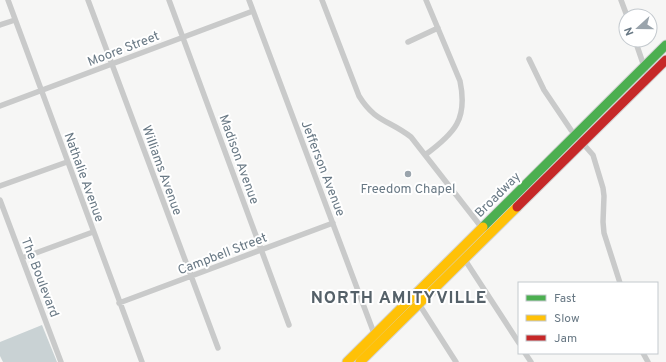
<svg xmlns="http://www.w3.org/2000/svg" width="666" height="362" viewBox="0 0 666 362" font-family="Overpass,sans-serif">
	<rect width="100%" height="100%" fill="#f6f6f5"/>
	<path fill="#c9d2d4" d="M42,325L57,362H3L0,356V342Z"/>
	<g fill="none" stroke-linecap="round" stroke-linejoin="round">
		<defs>
			<path id="fast" d="M483,227L666,45"/>
			<path id="slow" d="M347,362L483,227
				M360,362L517,207"/>
			<path id="jam" d="M517,207L666,60"/>
		</defs>
		<use href="#fast" stroke="#d2d3d3" stroke-width="11"/>
		<use href="#slow" stroke="#d2d3d3" stroke-width="11"/>
		<use href="#jam" stroke="#d2d3d3" stroke-width="11"/>
		<path stroke="#c9caca" stroke-width="5.5" d="M8,0L142,362
			M88,0L218,348
			M169,0L289,325
			M249,0L375,336
			M322,0L359,96C375,122 389,120 411,137L482,228
			M621,0L627,16
			M0,25L15,20
			M635,40L648,78
			M408,42L438,28
			M529,59L544,90L571,130L593,155L603,188L604,196L603,222L604,233L620,283
			M0,106L253,11
			M425,155C455,133 468,119 460,81L426,0
			M0,186L67,162
			M0,200L61,362
			M22,258L93,232
			M465,260L519,343
			M119,303L333,223
			M419,304L456,362
			M525,353L531,362
			M643,353L648,362"/>
		<use href="#fast" stroke="#4caf50" stroke-width="9"/>
		<use href="#slow" stroke="#ffc107" stroke-width="9"/>
		<use href="#jam" stroke="#c62828" stroke-width="9"/>
	</g>
	<circle fill="#9aa4ac" stroke="#fff" stroke-width="1.5" cx="408" cy="174" r="4"/>
	<g text-anchor="middle" stroke-width="4" stroke-linejoin="round" paint-order="stroke">
		<g font-size="13" fill="#687884" stroke="#fff">
			<text transform="translate(123 48) rotate(-21)" y="5">Moore Street</text>
			<text transform="translate(240 159) rotate(70)" y="5">Madison Avenue</text>
			<text transform="translate(324 168) rotate(69)" y="5">Jefferson Avenue</text>
			<text transform="translate(163 170) rotate(70)" y="5">Williams Avenue</text>
			<text transform="translate(85 177) rotate(70)" y="5">Nathalie Avenue</text>
			<text transform="translate(497 194) rotate(-45)" y="5">Broadway</text>
			<text transform="translate(222 253) rotate(-21)" y="5">Campbell Street</text>
			<text transform="translate(41 277) rotate(69)" y="5">The Boulevard</text>
		</g>
		<g font-size="13" fill="#687884" stroke="#fff">
			<text x="408" y="193">Freedom Chapel</text>
		</g>
		<g font-size="17" font-weight="bold" letter-spacing="1" fill="#556169" stroke="#fff">
			<text x="399" y="303">NORTH AMITYVILLE</text>
		</g>
	</g>
	<rect x="518" y="282" width="140" height="72" fill="#ffffff" stroke="#c3c9ce"/>
	<rect x="526" y="295" width="20" height="6" fill="#4caf50" stroke="#c3c9ce"/>
	<text x="554" y="302" font-size="12" fill="#687884">Fast</text>
	<rect x="526" y="315" width="20" height="6" fill="#ffc107" stroke="#c3c9ce"/>
	<text x="554" y="322" font-size="12" fill="#687884">Slow</text>
	<rect x="526" y="335" width="20" height="6" fill="#c62828" stroke="#c3c9ce"/>
	<text x="554" y="342" font-size="12" fill="#687884">Jam</text>
	<g transform="translate(638 28) rotate(249)"><circle r="19" fill="#ffffff" stroke="#c3c9ce"/>
	<path d="M0-3L7 15L0 10L-7 15Z" fill="#9aa4ac"/>
	<text y="-6" font-size="11" font-weight="bold" text-anchor="middle" fill="#687884">N</text>
	</g>
</svg>
